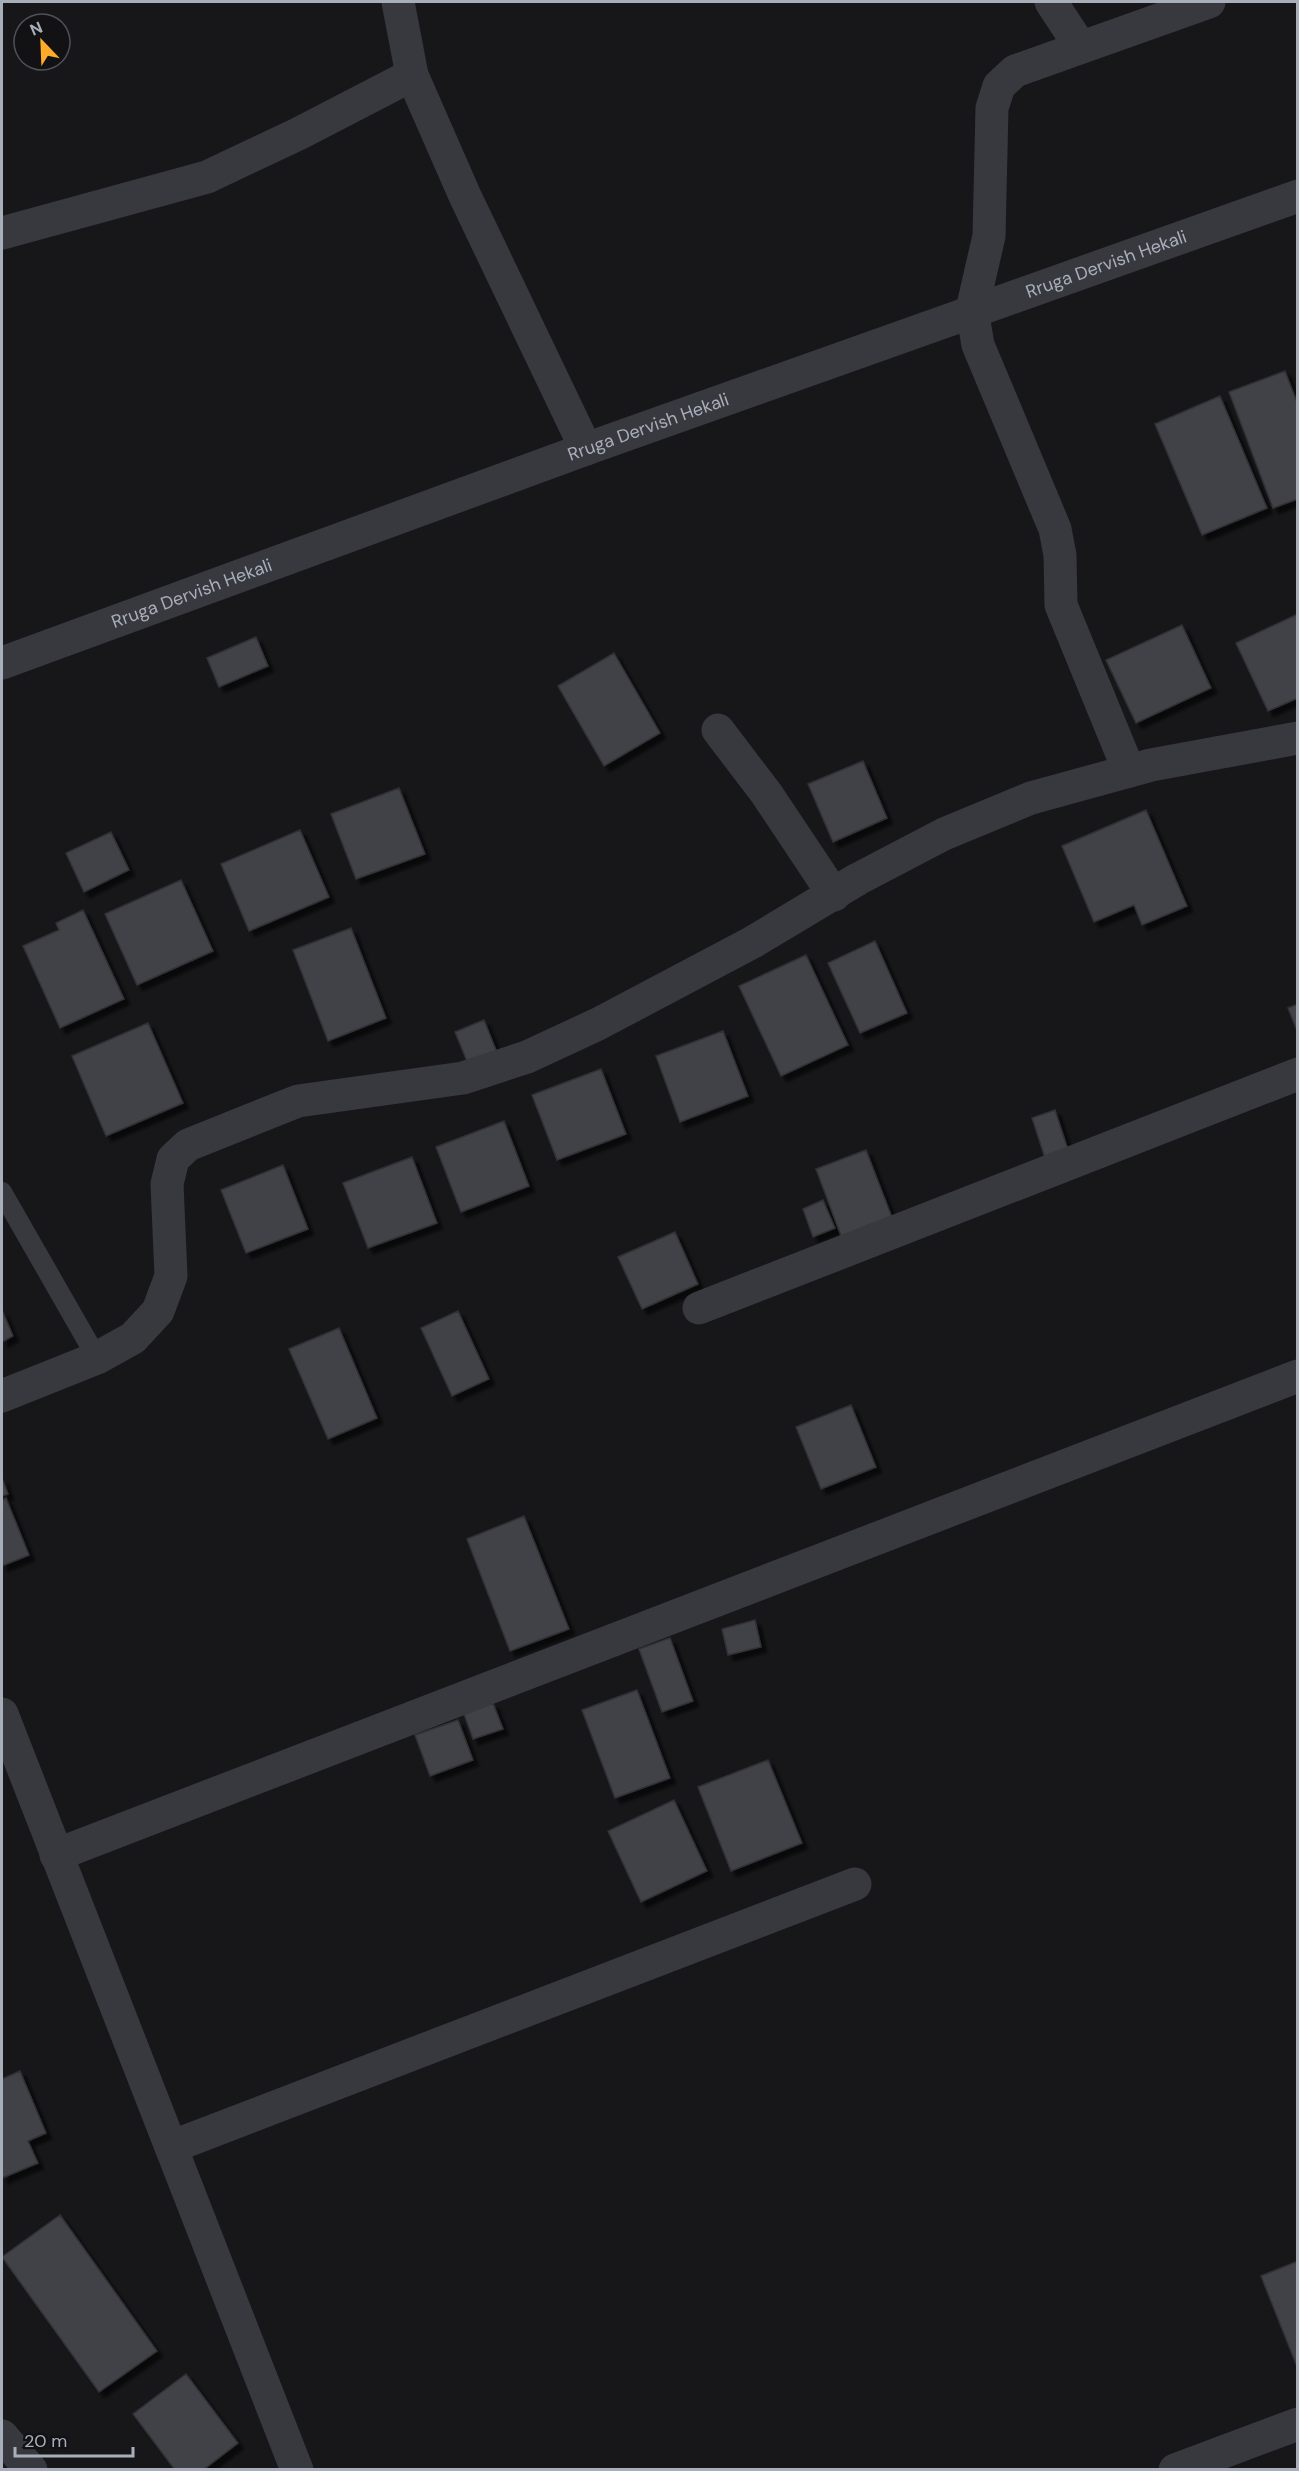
<svg xmlns="http://www.w3.org/2000/svg" width="1299" height="2471" viewBox="0 0 1299 2471" font-family="'DM Sans',sans-serif">
	<defs>
		<filter id="shadow"><feDropShadow dx="5.5" dy="5.5" stdDeviation="1.5" flood-color="#0009"/></filter>
	</defs>
	<rect width="100%" height="100%" fill="#17171a"/>
	<path fill="#414247" stroke="#313136" stroke-width="1.5" filter="url(#shadow)" d="M1285,371L1298,405V499L1273,508L1229,392Z
		M1220,396L1267,508L1202,535L1155,424Z
		M1298,614V698L1268,711L1236,643Z
		M1182,625L1211,688L1136,723L1106,660Z
		M256,637L268,666L219,687L207,658Z
		M614,653L660,733L604,766L558,686Z
		M863,761L887,818L833,842L808,784Z
		M399,788L425,854L356,879L331,814Z
		M1146,810L1187,906L1142,925L1134,905L1094,922L1062,846Z
		M300,830L329,897L249,931L221,864Z
		M111,832L129,870L84,892L66,853Z
		M181,880L213,951L137,985L105,914Z
		M83,910L124,999L60,1028L23,946L59,930L56,923Z
		M351,928L386,1018L328,1041L293,950Z
		M875,941L907,1013L860,1033L828,963Z
		M806,955L848,1045L781,1076L739,986Z
		M1298,1004V1033L1288,1008Z
		M484,1020L498,1055L469,1066L455,1032Z
		M148,1023L183,1103L106,1136L72,1056Z
		M723,1031L748,1096L680,1122L656,1056Z
		M601,1069L626,1134L557,1160L532,1095Z
		M1055,1110L1070,1156L1047,1164L1032,1118Z
		M504,1121L529,1186L461,1212L436,1147Z
		M866,1150L893,1220L843,1241L816,1169Z
		M412,1157L437,1223L368,1248L343,1183Z
		M283,1165L308,1229L246,1253L221,1190Z
		M823,1200L835,1228L813,1237L803,1209Z
		M675,1232L698,1284L642,1309L618,1257Z
		M2,1310L13,1336L2,1342Z
		M458,1311L489,1379L452,1396L421,1328Z
		M339,1328L377,1418L328,1439L289,1349Z
		M851,1405L876,1467L821,1489L796,1427Z
		M2,1478L8,1494L2,1496Z
		M6,1498L29,1555L2,1566V1500Z
		M524,1516L569,1629L510,1651L467,1539Z
		M755,1620L761,1647L728,1655L722,1629Z
		M670,1638L693,1701L662,1712L639,1649Z
		M637,1690L670,1778L615,1798L582,1710Z
		M493,1703L503,1729L473,1739L464,1714Z
		M458,1720L473,1760L430,1776L415,1735Z
		M768,1760L802,1843L731,1871L698,1787Z
		M674,1800L707,1871L641,1902L608,1831Z
		M20,2071L46,2133L28,2141L38,2163L2,2178V2079Z
		M60,2215L157,2351L99,2392L2,2257Z
		M1298,2261V2364H1296L1261,2276Z
		M186,2374L238,2443L203,2470H175L133,2414Z"/>
	<g fill="none" stroke-linecap="round" stroke-linejoin="round">
		<path stroke="#38393f" stroke-width="20" d="M2,1192L97,1358"/>
		<g stroke="#38393f" stroke-width="33">
			<path d="M398,2L412,75L465,196L586,449"/>
			<path d="M1051,2L1080,46"/>
			<path d="M2,233L207,177L298,134L412,75"/>
			<path id="s1" d="M2,663L586,449L1298,196"/>
			<path d="M718,730L766,793L834,895"/>
			<path d="M1129,771L1061,605L1060,555L1055,529L978,345L972,310L989,236L992,108L999,86L1015,71L1209,2"/>
			<path d="M699,1308L1298,1074"/>
			<path d="M2,1396L97,1358L133,1338L158,1311L171,1276L167,1184L173,1159L188,1145L298,1101L463,1078L527,1057L598,1024L753,942L858,879L944,834L1031,798L1151,765L1298,738"/>
			<path d="M2,1714L297,2470"/>
			<path d="M56,1855L1298,1376"/>
			<path d="M171,2147L855,1884"/>
			<path d="M2,2436L31,2470"/>
			<path d="M1175,2470L1298,2424"/>
		</g>
	</g>
	<g text-anchor="middle" stroke-width="4.5" stroke-linejoin="round" paint-order="stroke">
		<g font-size="18" fill="#a8afbb" stroke="#121215">
			<text dy="6" stroke="none"><textPath href="#s1" startOffset="1174">Rruga Dervish Hekali</textPath></text>
			<text dy="6" stroke="none"><textPath href="#s1" startOffset="688">Rruga Dervish Hekali</textPath></text>
			<text dy="6" stroke="none"><textPath href="#s1" startOffset="202">Rruga Dervish Hekali</textPath></text>
		</g>
	</g>
	<rect width="1299" height="2471" fill="none" stroke="#a8afbb" stroke-width="6"/>
	<g transform="translate(42 42) rotate(337)"><circle r="28" fill="#121215" stroke="#4e5157" stroke-width="1.5"/>
	<path d="M0-4.5L10 22L0 15L-10 22Z" fill="#ffab2a"/>
	<text y="-9" font-size="16" font-weight="bold" text-anchor="middle" fill="#a8afbb">N</text>
	</g>
	<path d="M15 2447v9h118v-9" fill="none" stroke="#a8afbb" stroke-width="3"/>
	<text x="24" y="2447" font-size="18" fill="#a8afbb" stroke="#121215" stroke-width="4.5" paint-order="stroke">20 m</text>
</svg>
